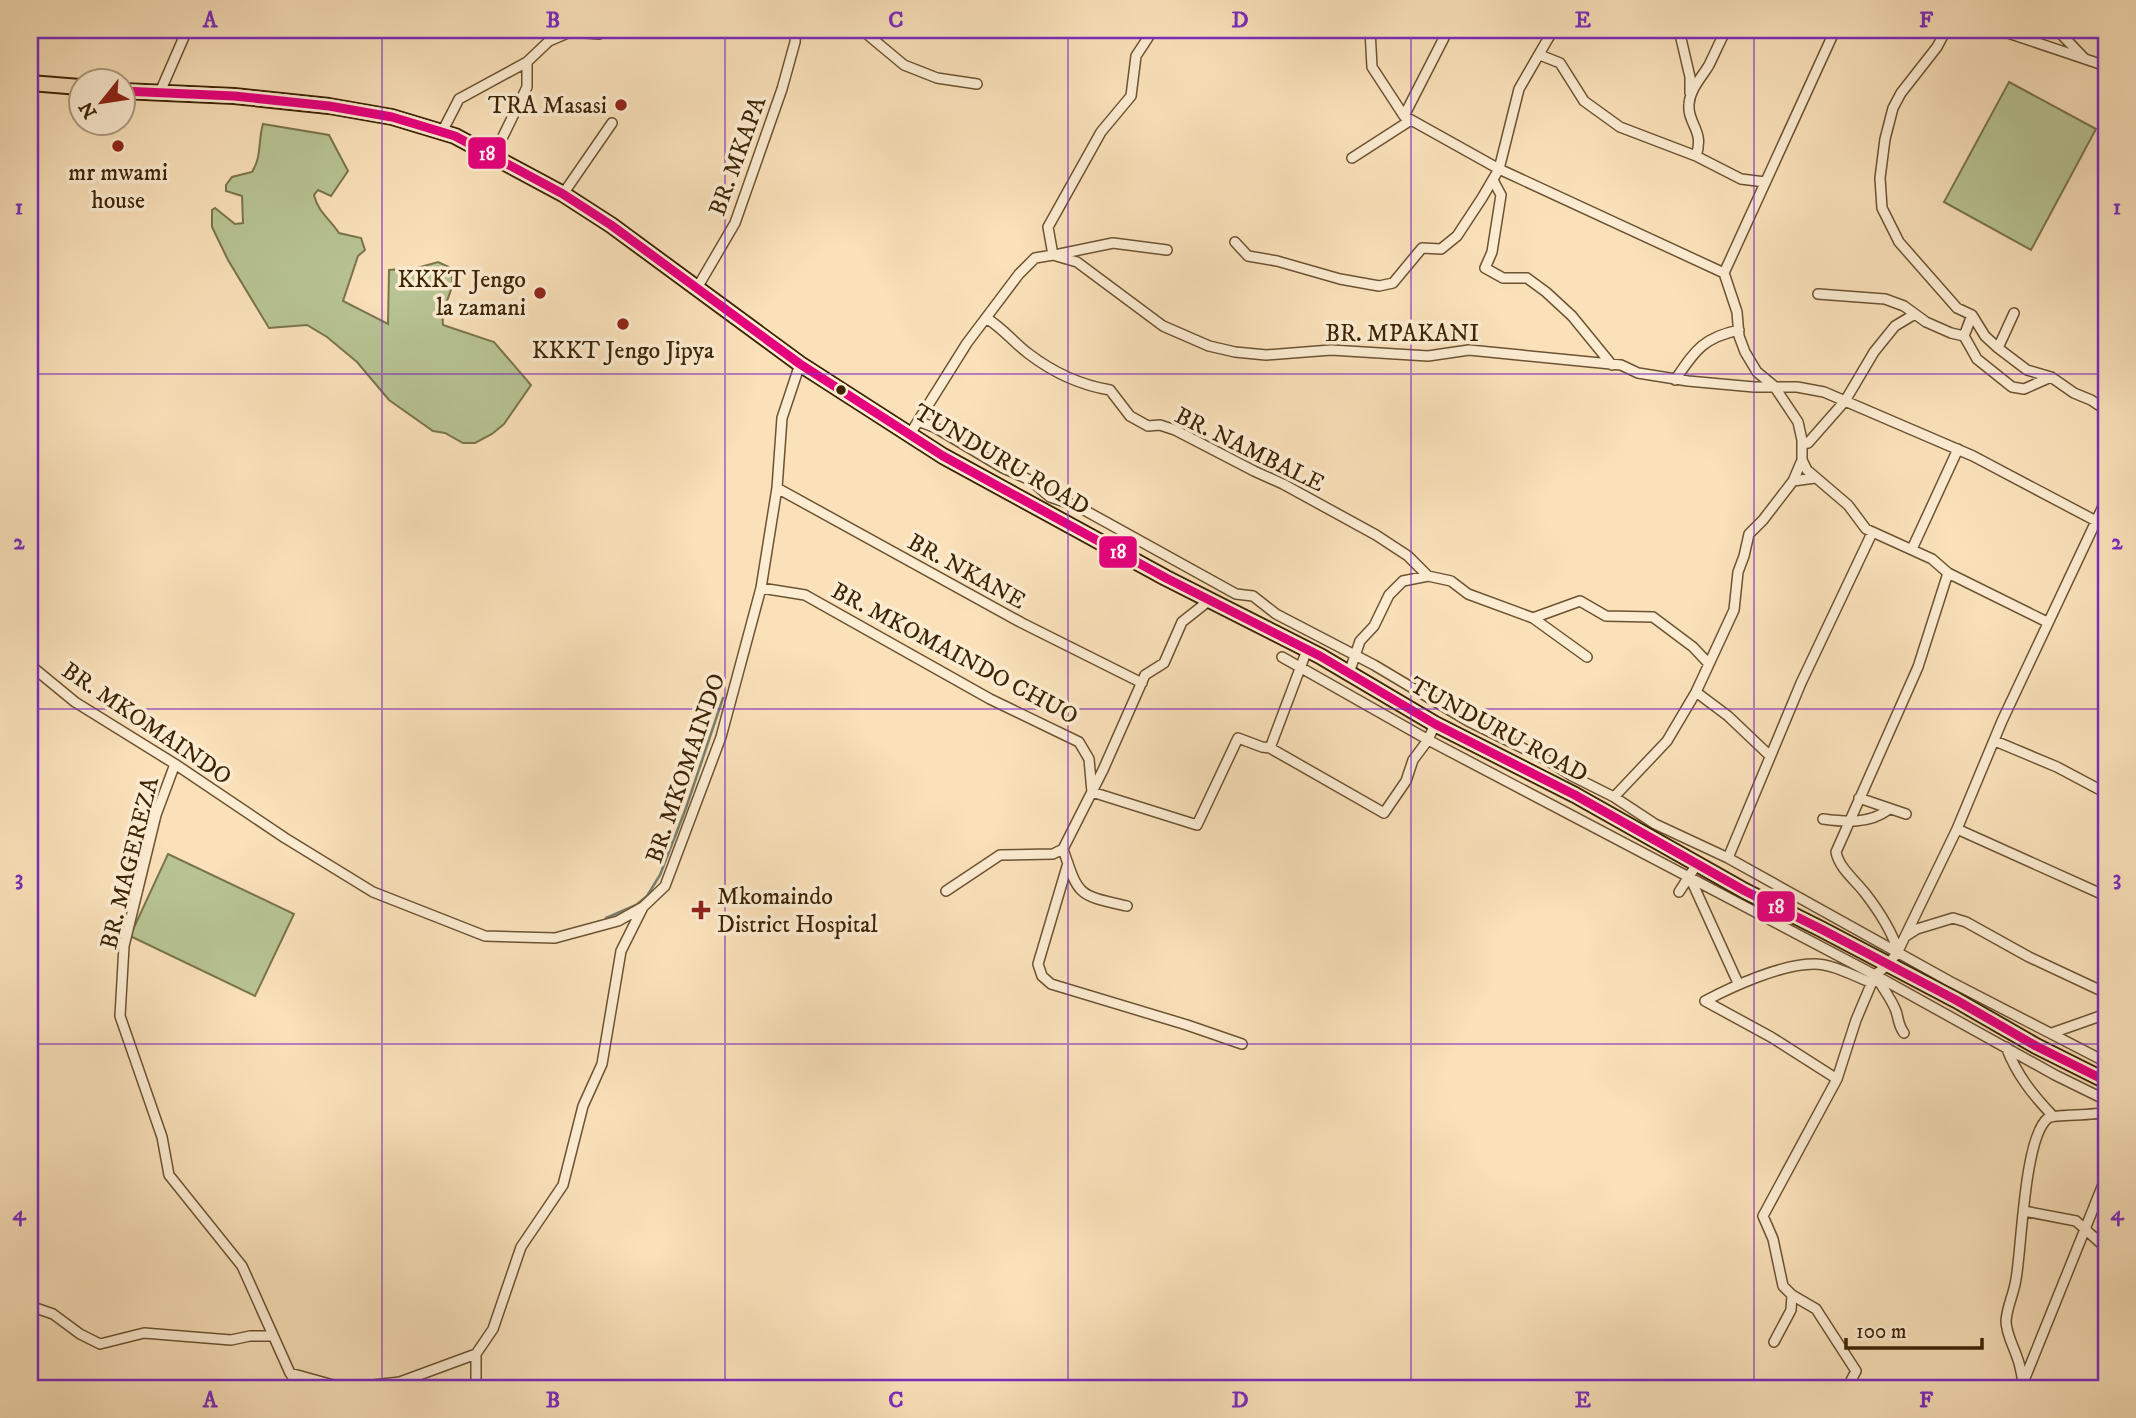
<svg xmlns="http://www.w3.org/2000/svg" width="2136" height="1418" viewBox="0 0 2136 1418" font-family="'IM FELL DW Pica',serif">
	<rect width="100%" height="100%" fill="#fae1ba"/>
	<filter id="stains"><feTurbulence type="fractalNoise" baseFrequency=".00286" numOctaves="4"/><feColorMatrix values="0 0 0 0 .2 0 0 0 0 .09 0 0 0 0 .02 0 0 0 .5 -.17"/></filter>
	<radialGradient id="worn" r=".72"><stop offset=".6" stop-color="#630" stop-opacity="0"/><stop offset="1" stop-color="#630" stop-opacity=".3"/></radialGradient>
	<path fill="#b8c494" stroke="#7a744c" stroke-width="2" d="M2009,82L2096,129L2031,250L1944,202Z
		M263,124L329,135L348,171L331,196L318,190L314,195C318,212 330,219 339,233L361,238L365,250L358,256L343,301L388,324L389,270L417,268L438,262L449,267C460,291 440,300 443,325L494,342L531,385L504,424L492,434L475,443H463L445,433L433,431L389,400L357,362L327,337L307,325L269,328L228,260L212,227V210L215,208L235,224L243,223L242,196L226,191V185L232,177L252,172C262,156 258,140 263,124Z
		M168,854L294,914L255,996L130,936Z"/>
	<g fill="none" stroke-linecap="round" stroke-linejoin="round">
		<path stroke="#787f70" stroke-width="2.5" d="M606,918L636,905L647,896L660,875L686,808L723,698"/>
		<defs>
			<path id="minor" d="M862,30L904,65L937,78L977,84
				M1370,30L1372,67L1404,116L1499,169L1724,273
				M1679,30L1690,77V93
				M1835,30L1724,273L1737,312L1739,336L1745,352L1757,372L1774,386L1798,422L1802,440V460L1807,470L1848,505L1866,529L1932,559L1948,573L2047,622
				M1946,30L1937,47L1901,93L1893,108L1885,139L1880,178L1882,208L1899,242L1957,308L1972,315L1985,336L1998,348L2027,370L2051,377L2074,393L2091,400L2106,410
				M1999,30L2106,66
				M2061,34L2084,58
				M1540,55L1560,63L1584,101L1620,127L1696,156L1741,179L1765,182
				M160,92L187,30
				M1404,116L1448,30
				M442,132L459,99L527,62L549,41L570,32L599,34L608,30
				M494,155L527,87V62
				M1696,156C1705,130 1687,124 1689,104C1690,89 1702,77 1709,65C1715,53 1720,41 1726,30
				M1352,158L1411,120
				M1493,180L1501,195L1492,252L1485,268L1503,278H1527L1546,292L1572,316L1612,365
				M563,194L612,123
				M1235,242L1248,256L1277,261L1340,279L1379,286L1393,283L1422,248L1441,249L1457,236L1482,198L1499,169L1519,89L1553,30
				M1053,255L1077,262L1163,326L1209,346L1235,352L1266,355L1331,350L1428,356L1469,350L1621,365L1638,373L1688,381L1754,387H1797L1824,392L1973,456L2096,521
				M1055,255L1113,243L1167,250
				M697,288L735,223L782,89L795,42L796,30
				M1818,294L1885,299L1904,306L1926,322L1951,333L1964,336
				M1972,315L1964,336L1977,359L2012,387L2024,389L2051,377
				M986,318C1003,328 1014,343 1029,354C1054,373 1080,385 1110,390L1130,416L1148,426L1160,425L1175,430L1254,471L1283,484L1376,535L1408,556L1428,576
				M1998,348L2014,313
				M1675,380C1695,351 1702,338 1739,330
				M918,421L936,428L1003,468L1030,480L1050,497L1077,506L1236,594L1253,596L1276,614L1374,665L1468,721L1547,760L1572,776L1614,797L1655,824L1728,858L1949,981L2106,1062
				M910,434L967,343L1019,274L1035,258L1053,255L1048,227L1101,132L1131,96L1136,56L1153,30
				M1802,444L1808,443L1845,401L1874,352L1895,326L1915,314
				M1793,481L1802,460
				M777,488L1022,623L1142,683
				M1912,549L1958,449
				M761,588L805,595L990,699L1079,742L1089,759L1092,792L1197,825L1238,738L1262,747L1270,748L1307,650
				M1533,618L1587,657
				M1282,657L1432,742L1875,975L2055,1075L2106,1100
				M30,665L75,702L175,764L285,838L373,892L485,936L555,938L618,921L643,907L665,886L721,737L761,588L777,488L782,418L800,364
				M1349,673L1360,641L1374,626L1389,595L1403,581L1428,576L1451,581L1468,594L1533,618L1580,601L1606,616L1653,617L1693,647L1709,664
				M1696,692L1728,716L1769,755
				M1995,741L2057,767L2106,793
				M1270,748L1384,813L1406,781L1413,760L1428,740L1435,724
				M175,764L156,815L124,946L120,1016L162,1137L169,1175L242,1266L290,1373L300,1388
				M1614,797L1667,741L1696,692L1734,610L1738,572L1744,556L1749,534L1763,520L1793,481L1815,478
				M1859,798L1906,814
				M1823,819C1846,822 1869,824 1888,810
				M1957,829L2106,896
				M1063,849C1079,897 1078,895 1127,906
				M1728,858L1801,683L1872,533
				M1068,863L1038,964L1042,976L1051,984L1187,1025L1242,1044
				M1692,882L1738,983
				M946,891L1000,855L1053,854L1063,849L1103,770L1145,675L1164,663L1182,622L1211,599
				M1679,892L1697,864
				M1906,936L1917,929L1953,918L1966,922L2029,957L2106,993
				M1898,951C1891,929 1879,911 1865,893C1855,880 1839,868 1836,852L1918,667L1948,573
				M1875,975C1882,987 1891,998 1896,1011C1899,1020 1898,1025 1904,1033
				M1705,1001C1733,986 1782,964 1814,964C1833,964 1854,976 1872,983
				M1705,1001L1771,1037L1837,1079
				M2052,1033L2106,1014
				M2006,1047C2017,1075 2032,1094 2052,1115
				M2024,1211L2076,1221L2106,1248
				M1792,1295L1816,1309L1856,1371L1847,1388
				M30,1306L53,1314L80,1334L100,1344L144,1333L231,1340L250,1336H272
				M1774,1342L1791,1310L1792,1295L1783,1286L1773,1239L1763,1216L1837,1079L1856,1020L1875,975L1889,964L1898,951L1957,829L2002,721L2106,500
				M290,1373L344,1388
				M30,1382L34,1388
				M2023,1383L2106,1177
				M347,1388L400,1382L476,1354L493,1329L521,1247L563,1185L583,1106L602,1064L621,951L643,907
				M476,1388V1354
				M2024,1388C2022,1378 2021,1367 2017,1357C2013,1345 2006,1333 2006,1321C2007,1306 2014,1294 2016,1279C2022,1246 2024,1137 2048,1118C2054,1114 2093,1116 2106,1112"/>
			<path id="highway" d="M30,83L80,87
				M122,91L234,96L329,106L392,117L455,136L563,194L611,225L800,364L943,456L1166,578L1320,656L1435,724L1575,795L1745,891L1821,929L1956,1000L2036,1046L2106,1081"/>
		</defs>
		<use href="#minor" stroke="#6c5332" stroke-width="12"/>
		<use href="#highway" stroke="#3c2405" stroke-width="18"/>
		<use href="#minor" stroke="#fcecd2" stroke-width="9"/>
		<use href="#highway" stroke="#fae1ba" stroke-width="14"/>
		<defs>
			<path id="bus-1" d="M122,91L234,96L329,106L392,117L455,136L563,194L611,225L800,364L943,456L1166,578L1320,656L1435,724L1575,795L1745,891L1821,929L1956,1000L2036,1046L2106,1081"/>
		</defs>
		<use href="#bus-1" stroke="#fcecd2" stroke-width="14"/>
		<use href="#bus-1" stroke="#e5007d" stroke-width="9"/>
	</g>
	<path fill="none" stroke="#7b2cbf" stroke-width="2" stroke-opacity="0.55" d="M382,30V1388M725,30V1388M1068,30V1388M1411,30V1388M1754,30V1388M30,374H2106M30,709H2106M30,1044H2106"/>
	<g fill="#8f2418" stroke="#fcecd2" stroke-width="2.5">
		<circle cx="621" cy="105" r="7"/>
		<circle cx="118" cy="146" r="7"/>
		<circle cx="540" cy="293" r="7"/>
		<circle cx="623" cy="324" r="7"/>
		<path d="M697.5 899.5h7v7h7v7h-7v7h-7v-7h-7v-7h7z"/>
	</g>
	<circle fill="#3c2405" stroke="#fcecd2" stroke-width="2.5" cx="841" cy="390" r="6"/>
	<g text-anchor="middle" stroke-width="7" stroke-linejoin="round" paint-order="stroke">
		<g font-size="24" fill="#3c2405" stroke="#fcecd2" text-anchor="end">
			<text x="607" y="113">TRA Masasi</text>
			<text x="118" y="180" text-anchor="middle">mr mwami<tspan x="118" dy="28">house</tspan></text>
			<text x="526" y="287">KKKT Jengo<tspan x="526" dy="28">la zamani</tspan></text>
			<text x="623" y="358" text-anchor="middle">KKKT Jengo Jipya</text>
			<text x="717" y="904" text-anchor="start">Mkomaindo<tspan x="717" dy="28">District Hospital</tspan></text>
		</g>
		<g font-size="24" fill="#3c2405" stroke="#fcecd2">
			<text transform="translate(737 156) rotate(-70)" y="8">BR. MKAPA</text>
			<text x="1402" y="341">BR. MPAKANI</text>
			<text transform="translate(1250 449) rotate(26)" y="8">BR. NAMBALE</text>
			<text transform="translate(1002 459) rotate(30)" y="8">TUNDURU ROAD</text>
			<text transform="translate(967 571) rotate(29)" y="8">BR. NKANE</text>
			<text transform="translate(955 653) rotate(28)" y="8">BR. MKOMAINDO CHUO</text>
			<text transform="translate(147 723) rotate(34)" y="8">BR. MKOMAINDO</text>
			<text transform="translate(1499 729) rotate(28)" y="8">TUNDURU ROAD</text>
			<text transform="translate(685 768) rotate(-71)" y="8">BR. MKOMAINDO</text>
			<text transform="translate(129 863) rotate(-76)" y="8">BR. MAGEREZA</text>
		</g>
	</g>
	<g stroke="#fcecd2" stroke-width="2.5">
		<rect x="467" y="136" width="40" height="34" rx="7" fill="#e5007d"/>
		<rect x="1098" y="535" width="40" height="34" rx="7" fill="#e5007d"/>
		<rect x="1756" y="890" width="40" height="33" rx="7" fill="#e5007d"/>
	</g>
	<g font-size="19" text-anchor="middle" font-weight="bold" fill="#fff">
		<text x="487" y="160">18</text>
		<text x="1118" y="558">18</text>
		<text x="1776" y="913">18</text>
	</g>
	<rect width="2136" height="1418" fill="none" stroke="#fae1ba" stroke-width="77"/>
	<g transform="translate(102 102) rotate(240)"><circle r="33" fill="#fcecd2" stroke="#af9c80" stroke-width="2"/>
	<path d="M0-5L12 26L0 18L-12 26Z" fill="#8f2418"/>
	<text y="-10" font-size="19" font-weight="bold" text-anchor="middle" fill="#3c2405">N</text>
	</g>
	<path d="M1846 1338v10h136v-10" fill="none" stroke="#3c2405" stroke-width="3.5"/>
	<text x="1856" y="1338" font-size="21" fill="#3c2405" stroke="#fcecd2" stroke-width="5" paint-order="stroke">100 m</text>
	<rect x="38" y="38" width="2060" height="1342" fill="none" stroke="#7b2cbf" stroke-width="2.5"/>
	<g font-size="23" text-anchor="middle" font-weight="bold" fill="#7b2cbf">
		<text x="210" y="27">A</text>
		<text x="553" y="27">B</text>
		<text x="896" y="27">C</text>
		<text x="1240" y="27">D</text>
		<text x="1583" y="27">E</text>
		<text x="1926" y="27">F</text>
		<text x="19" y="214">1</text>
		<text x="2117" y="214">1</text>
		<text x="19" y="549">2</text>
		<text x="2117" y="549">2</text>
		<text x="19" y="885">3</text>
		<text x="2117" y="885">3</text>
		<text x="19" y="1220">4</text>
		<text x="2117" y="1220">4</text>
		<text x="210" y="1407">A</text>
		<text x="553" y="1407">B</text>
		<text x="896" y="1407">C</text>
		<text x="1240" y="1407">D</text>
		<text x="1583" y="1407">E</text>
		<text x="1926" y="1407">F</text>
	</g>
	<rect width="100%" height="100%" filter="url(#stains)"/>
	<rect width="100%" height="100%" fill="url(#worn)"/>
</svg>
